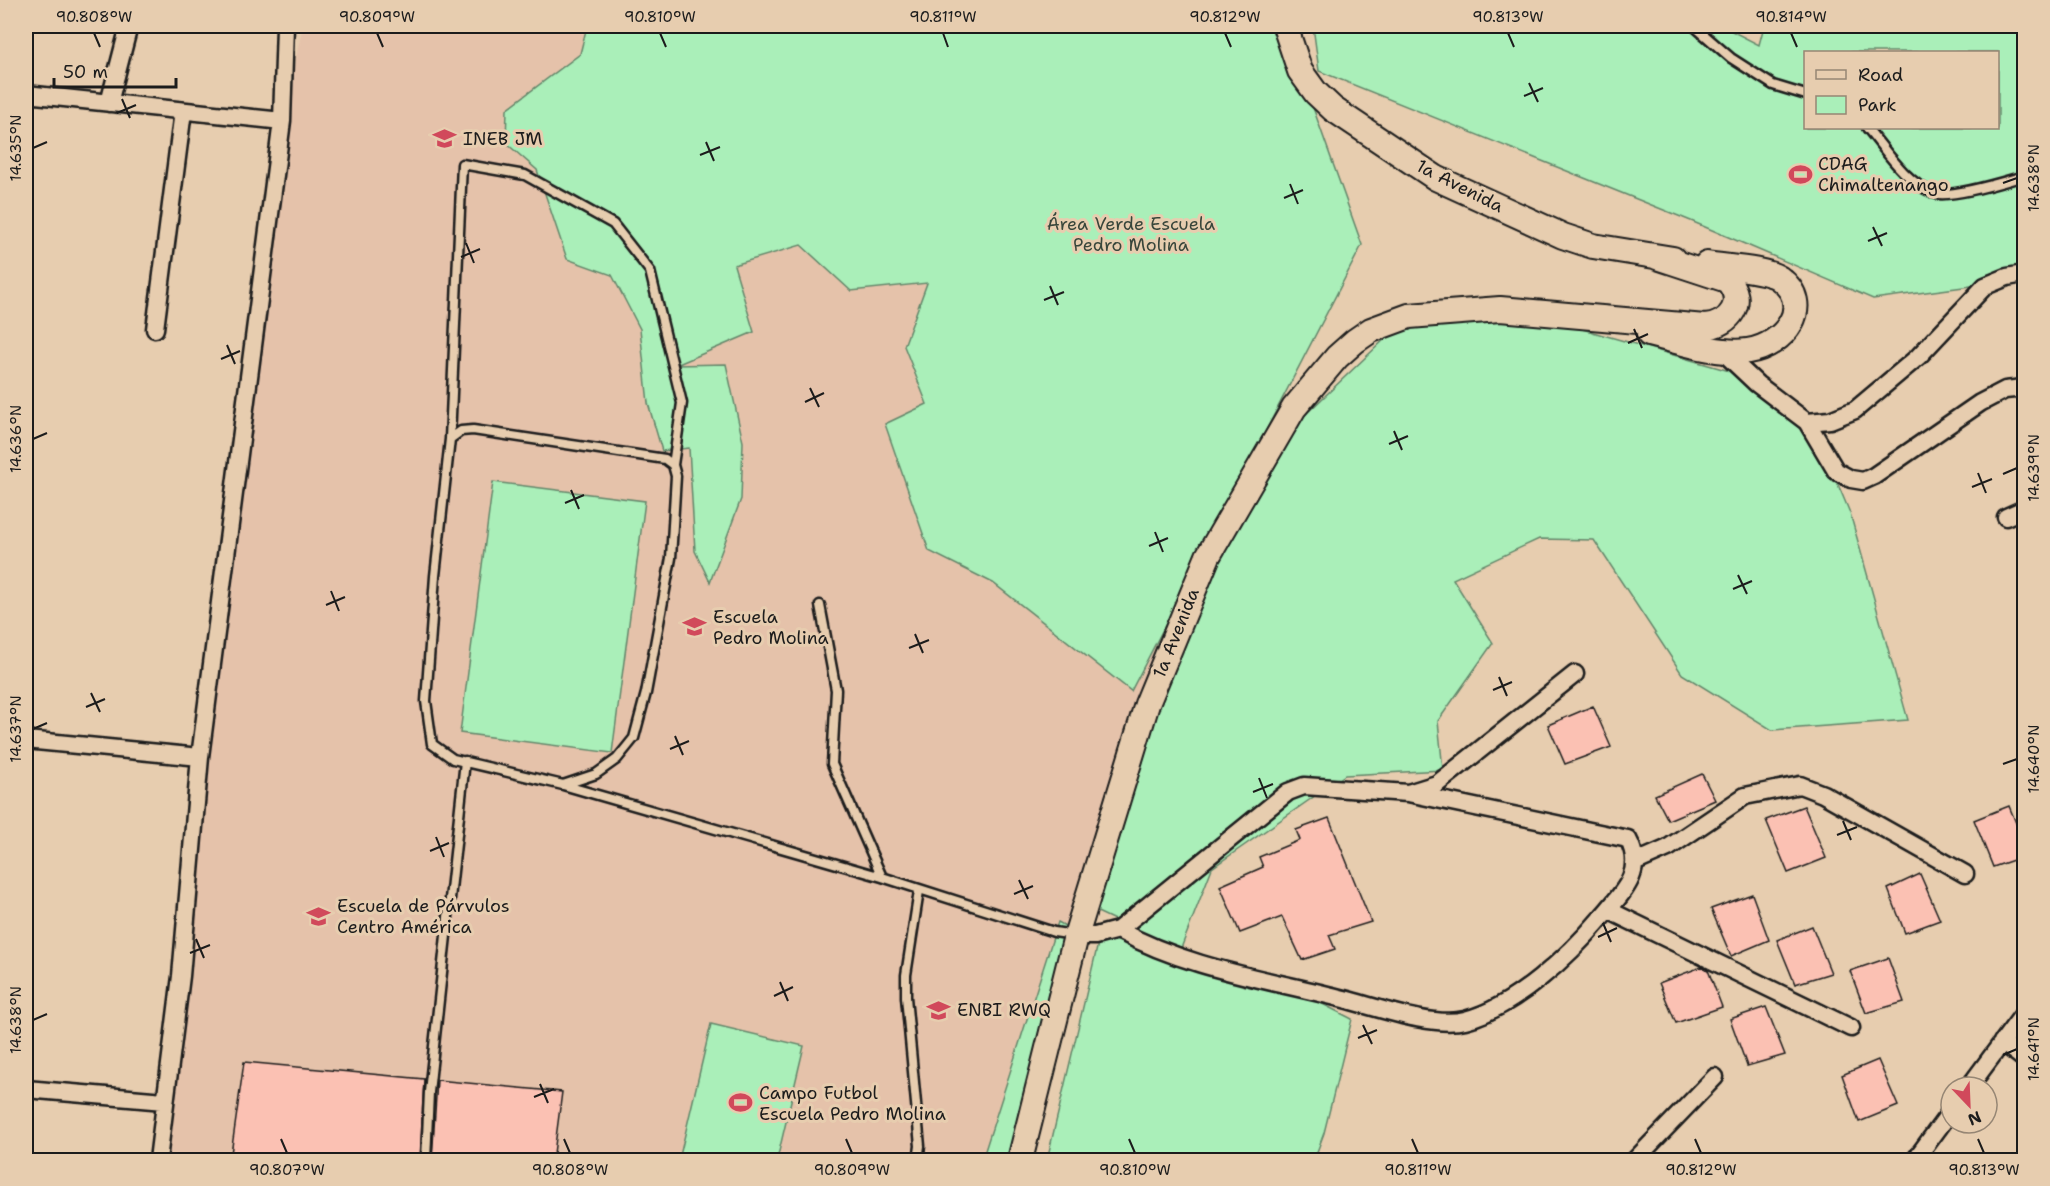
<svg xmlns="http://www.w3.org/2000/svg" width="2050" height="1186" viewBox="0 0 2050 1186" font-family="'Shantell Sans',sans-serif">
	<rect width="100%" height="100%" fill="#e7cdaf"/>
	<filter id="ink" filterUnits="userSpaceOnUse"><feTurbulence type="fractalNoise" baseFrequency=".0167" numOctaves="2"/><feDisplacementMap in="SourceGraphic" scale="12" xChannelSelector="R" yChannelSelector="G"/><feConvolveMatrix kernelMatrix="1 2 1 2 8 2 1 2 1" color-interpolation-filters="sRGB"/></filter>
	<g filter="url(#ink)">
		<path fill="#e5c2aa" d="M303,26H1285L1362,245L1200,543L1132,711L1062,943L1003,1160H167L184,977L282,121Z"/>
		<path fill="#aaefb9" stroke="#63866a" stroke-width="1.5" fill-rule="evenodd" d="M587,26H1296L1300,71L1362,245L1131,691L993,583L929,551L885,424L927,404L904,346L927,283L851,291L801,245L734,265L754,332L676,365L726,364L743,442L741,499L710,582L695,551L689,448L662,451L648,403L640,329L612,275L567,259L537,170L506,143L507,109L580,54Z
			M1313,26H1722L1759,45L1764,26H2024V279L1873,299L1691,221L1319,71ZM1806,52H1998V128H1806Z
			M1409,316L1554,321L1733,372L1808,413L1850,513L1908,720L1772,730L1682,674L1594,540L1539,539L1453,579L1493,643L1438,721L1443,770L1345,775L1212,868L1180,951L1087,907L1161,701L1223,552L1304,416Z
			M493,482L645,501L612,753L460,733Z
			M1058,922L1080,934L1033,1160H982Z
			M1100,935L1201,969L1297,991L1352,1019L1324,1133L1314,1160H1047Z
			M711,1024L804,1046L777,1160H679Z"/>
		<path fill="#fbc1b3" stroke="#1c1c1c" stroke-width="1.5" d="M1593,706L1611,747L1565,764L1548,725Z
			M1702,774L1715,800L1668,820L1655,795Z
			M1804,806L1826,858L1788,873L1766,820Z
			M2009,806L2025,845V856L1993,867L1974,820Z
			M1329,818L1371,922L1329,935L1335,949L1302,960L1282,917L1240,933L1220,886L1263,867L1259,857L1300,840L1296,830Z
			M1920,874L1940,920L1905,933L1888,889Z
			M1752,894L1769,940L1731,956L1711,909Z
			M1812,926L1831,973L1795,984L1777,940Z
			M1888,958L1904,1002L1866,1013L1850,971Z
			M1701,967L1708,970L1722,1007L1676,1023L1659,983Z
			M1766,1007L1785,1055L1747,1066L1730,1019Z
			M1878,1060L1898,1106L1859,1122L1842,1075Z
			M244,1062L424,1079L420,1161H230Z
			M437,1080L562,1092L553,1161H432Z"/>
		<g fill="none" stroke-linecap="round" stroke-linejoin="round">
			<defs>
				<path id="service" d="M1694,26L1731,58L1773,85L1806,95
					M1867,128C1886,150 1904,181 1933,193C1950,199 2006,181 2024,176
					M450,439L462,164L525,175L613,224L650,271L682,403L673,465
					M820,605L836,690L832,764L882,877L1054,932L1074,935
					M563,785L596,774L617,759L634,738L646,693L671,558L676,476L673,465L665,459L473,430L461,431L450,439L435,576L426,701L432,744L453,759L563,785L882,877
					M426,1160L429,1092L465,761
					M918,1160L920,1146L906,997V975L919,891"/>
				<path id="minor" d="M26,94L282,121
					M109,103L129,26
					M155,329L183,111
					M1721,350L1757,384L1807,422L1836,471L1851,479L1863,481L1874,476L1980,403L2005,390L2024,388
					M1807,422L1830,420L1855,410L1918,357L1985,286L2007,277L2024,274
					M2006,517L2024,509
					M26,740L200,757
					M1634,863L1668,848L1745,796L1800,785L1823,794L1965,874
					M1608,910L1851,1028
					M1118,930C1189,969 1267,979 1344,999C1376,1007 1433,1028 1465,1020C1514,1008 1570,955 1601,918C1622,893 1646,872 1628,839L1408,793
					M1076,936H1095L1118,930L1288,792L1304,786L1408,793L1437,784L1575,674
					M2002,1042L2024,1059
					M1969,1087L2024,1013
					M26,1089L164,1101
					M158,1160L181,976L200,757L282,121L285,26
					M1635,1160L1715,1077
					M1915,1160L1951,1111"/>
				<path id="secondary" d="M1285,26L1300,71L1316,93L1333,109L1436,178L1563,236L1593,246L1673,259
					M1649,334C1679,341 1717,355 1748,351C1784,346 1816,305 1779,278C1766,269 1724,267 1707,264
					M1020,1160L1076,936L1147,704L1208,556L1294,408L1337,357L1355,341L1371,330L1409,316L1500,309L1705,327C1730,325 1747,301 1727,280L1657,257"/>
			</defs>
			<use href="#service" stroke="#1c1c1c" stroke-width="13"/>
			<use href="#minor" stroke="#1c1c1c" stroke-width="21"/>
			<use href="#secondary" stroke="#1c1c1c" stroke-width="28"/>
			<use href="#service" stroke="#e7cdaf" stroke-width="8"/>
			<use href="#minor" stroke="#e7cdaf" stroke-width="16"/>
			<use href="#secondary" stroke="#e7cdaf" stroke-width="24"/>
		</g>
	</g>
	<path fill="none" stroke="#1c1c1c" stroke-width="2" d="M94,33L100,47M377,33L383,47M660,33L666,47M943,33L948,47M1225,33L1231,47M1508,33L1514,47M1791,33L1797,47M1529,83L1538,102M1524,96L1543,88M122,99L130,118M117,113L136,105M706,142L714,161M33,148L47,142M700,155L720,147M2003,183L2017,178M1290,184L1298,204M1284,198L1303,190M1873,227L1882,246M1868,241L1887,233M466,243L474,263M461,257L480,249M1050,286L1058,305M1044,300L1064,292M1634,329L1642,348M1628,343L1648,334M227,345L235,364M221,359L240,351M810,388L819,407M805,402L824,393M1394,431L1402,450M33,439L47,433M1389,444L1408,436M1978,473L1986,493M2003,474L2017,468M1972,487L1992,479M571,490L579,509M565,503L584,495M1155,532L1163,552M1149,546L1168,538M1738,575L1747,594M1733,589L1752,581M331,591L339,611M326,605L345,597M915,634L923,653M909,648L929,640M1499,677L1507,696M1493,690L1512,682M91,693L100,712M86,707L105,699M33,729L47,723M675,736L683,755M670,749L689,741M2003,764L2017,759M1259,778L1267,798M1253,792L1273,784M1843,821L1851,840M1837,835L1857,827M436,837L444,857M430,851L449,843M1019,880L1028,899M1014,894L1033,886M1603,923L1611,942M1598,937L1617,928M196,939L204,958M190,953L210,945M780,982L788,1001M774,996L793,987M33,1020L47,1014M1363,1025L1372,1044M1358,1038L1377,1030M2003,1055L2017,1049M540,1084L548,1103M534,1097L554,1089M281,1139L287,1153M564,1139L570,1153M846,1139L852,1153M1129,1139L1135,1153M1412,1139L1418,1153M1695,1139L1701,1153M1978,1139L1984,1153"/>
	<defs>
		<symbol id="school-bare" viewBox="-9 -9 18 18"><path d="M0-5L7-2L0 1L-7-2ZM-4 1L0 2.5L4 1V4Q0 6-4 4Z" fill="#d1495b" stroke="#e7cdaf" stroke-width="2.5" paint-order="stroke"/></symbol>
		<symbol id="stadium-bare" viewBox="-9 -9 18 18"><path d="M0-5a6.5 5 0 1 0 0 10a6.5 5 0 1 0 0-10ZM-3.5-1.8h7v3.6h-7Z" fill="#d1495b" stroke="#e7cdaf" stroke-width="2.5" paint-order="stroke"/></symbol>
	</defs>
	<g fill-rule="evenodd">
		<use href="#school-bare" x="428" y="122" width="33" height="33"/>
		<use href="#stadium-bare" x="1784" y="158" width="33" height="33"/>
		<use href="#school-bare" x="678" y="610" width="33" height="33"/>
		<use href="#school-bare" x="302" y="900" width="33" height="33"/>
		<use href="#school-bare" x="922" y="994" width="33" height="33"/>
		<use href="#stadium-bare" x="724" y="1086" width="33" height="33"/>
	</g>
	<g text-anchor="middle" stroke-width="6" stroke-linejoin="round" paint-order="stroke">
		<g font-size="18" fill="#1c1c1c" stroke="#e7cdaf" text-anchor="start">
			<text x="463" y="145">INEB JM</text>
			<text x="1818" y="170">CDAG<tspan x="1818" dy="21">Chimaltenango</tspan></text>
			<text x="713" y="623">Escuela<tspan x="713" dy="21">Pedro Molina</tspan></text>
			<text x="337" y="912">Escuela de Párvulos<tspan x="337" dy="21">Centro América</tspan></text>
			<text x="957" y="1016">ENBI RWQ</text>
			<text x="759" y="1099">Campo Futbol<tspan x="759" dy="21">Escuela Pedro Molina</tspan></text>
		</g>
		<g font-size="18" fill="#1c1c1c" stroke="#e7cdaf">
			<text transform="translate(1460 186) rotate(27)" y="6">1a Avenida</text>
			<text transform="translate(1176 633) rotate(-68)" y="6">1a Avenida</text>
		</g>
		<g font-size="18" fill="#38463b" stroke="#e7cdaf">
			<text x="1131" y="230">Área Verde Escuela<tspan x="1131" dy="21">Pedro Molina</tspan></text>
		</g>
	</g>
	<rect width="2050" height="1186" fill="none" stroke="#e7cdaf" stroke-width="66"/>
	<rect x="1804" y="51" width="195" height="78" fill="#e7cdaf" stroke="#968674" stroke-width="1.5"/>
	<rect x="1816" y="70" width="30" height="9" fill="#e7cdaf" stroke="#968674" stroke-width="1.5"/>
	<text x="1858" y="81" font-size="18" fill="#1c1c1c">Road</text>
	<rect x="1816" y="96" width="30" height="18" fill="#aaefb9" stroke="#968674" stroke-width="1.5"/>
	<text x="1858" y="111" font-size="18" fill="#1c1c1c">Park</text>
	<g transform="translate(1969 1105) rotate(157)"><circle r="28" fill="#e7cdaf" stroke="#968674" stroke-width="1.5"/>
	<path d="M0-4.5L10 22L0 15L-10 22Z" fill="#d1495b"/>
	<text y="-9" font-size="16" font-weight="bold" text-anchor="middle" fill="#1c1c1c">N</text>
	</g>
	<path d="M54 78v9h122v-9" fill="none" stroke="#1c1c1c" stroke-width="3"/>
	<text x="63" y="78" font-size="18" fill="#1c1c1c" stroke="#e7cdaf" stroke-width="4.5" paint-order="stroke">50 m</text>
	<rect x="33" y="33" width="1984" height="1120" fill="none" stroke="#1c1c1c" stroke-width="2"/>
	<g font-size="15" text-anchor="middle" fill="#1c1c1c">
		<text x="94" y="22">90.808°W</text>
		<text x="377" y="22">90.809°W</text>
		<text x="660" y="22">90.810°W</text>
		<text x="943" y="22">90.811°W</text>
		<text x="1225" y="22">90.812°W</text>
		<text x="1508" y="22">90.813°W</text>
		<text x="1791" y="22">90.814°W</text>
		<text transform="translate(16 148) rotate(-90)" y="5">14.635°N</text>
		<text transform="translate(2034 178) rotate(-90)" y="5">14.638°N</text>
		<text transform="translate(16 439) rotate(-90)" y="5">14.636°N</text>
		<text transform="translate(2034 468) rotate(-90)" y="5">14.639°N</text>
		<text transform="translate(16 729) rotate(-90)" y="5">14.637°N</text>
		<text transform="translate(2034 759) rotate(-90)" y="5">14.640°N</text>
		<text transform="translate(16 1020) rotate(-90)" y="5">14.638°N</text>
		<text transform="translate(2034 1049) rotate(-90)" y="5">14.641°N</text>
		<text x="287" y="1175">90.807°W</text>
		<text x="570" y="1175">90.808°W</text>
		<text x="852" y="1175">90.809°W</text>
		<text x="1135" y="1175">90.810°W</text>
		<text x="1418" y="1175">90.811°W</text>
		<text x="1701" y="1175">90.812°W</text>
		<text x="1984" y="1175">90.813°W</text>
	</g>
</svg>
